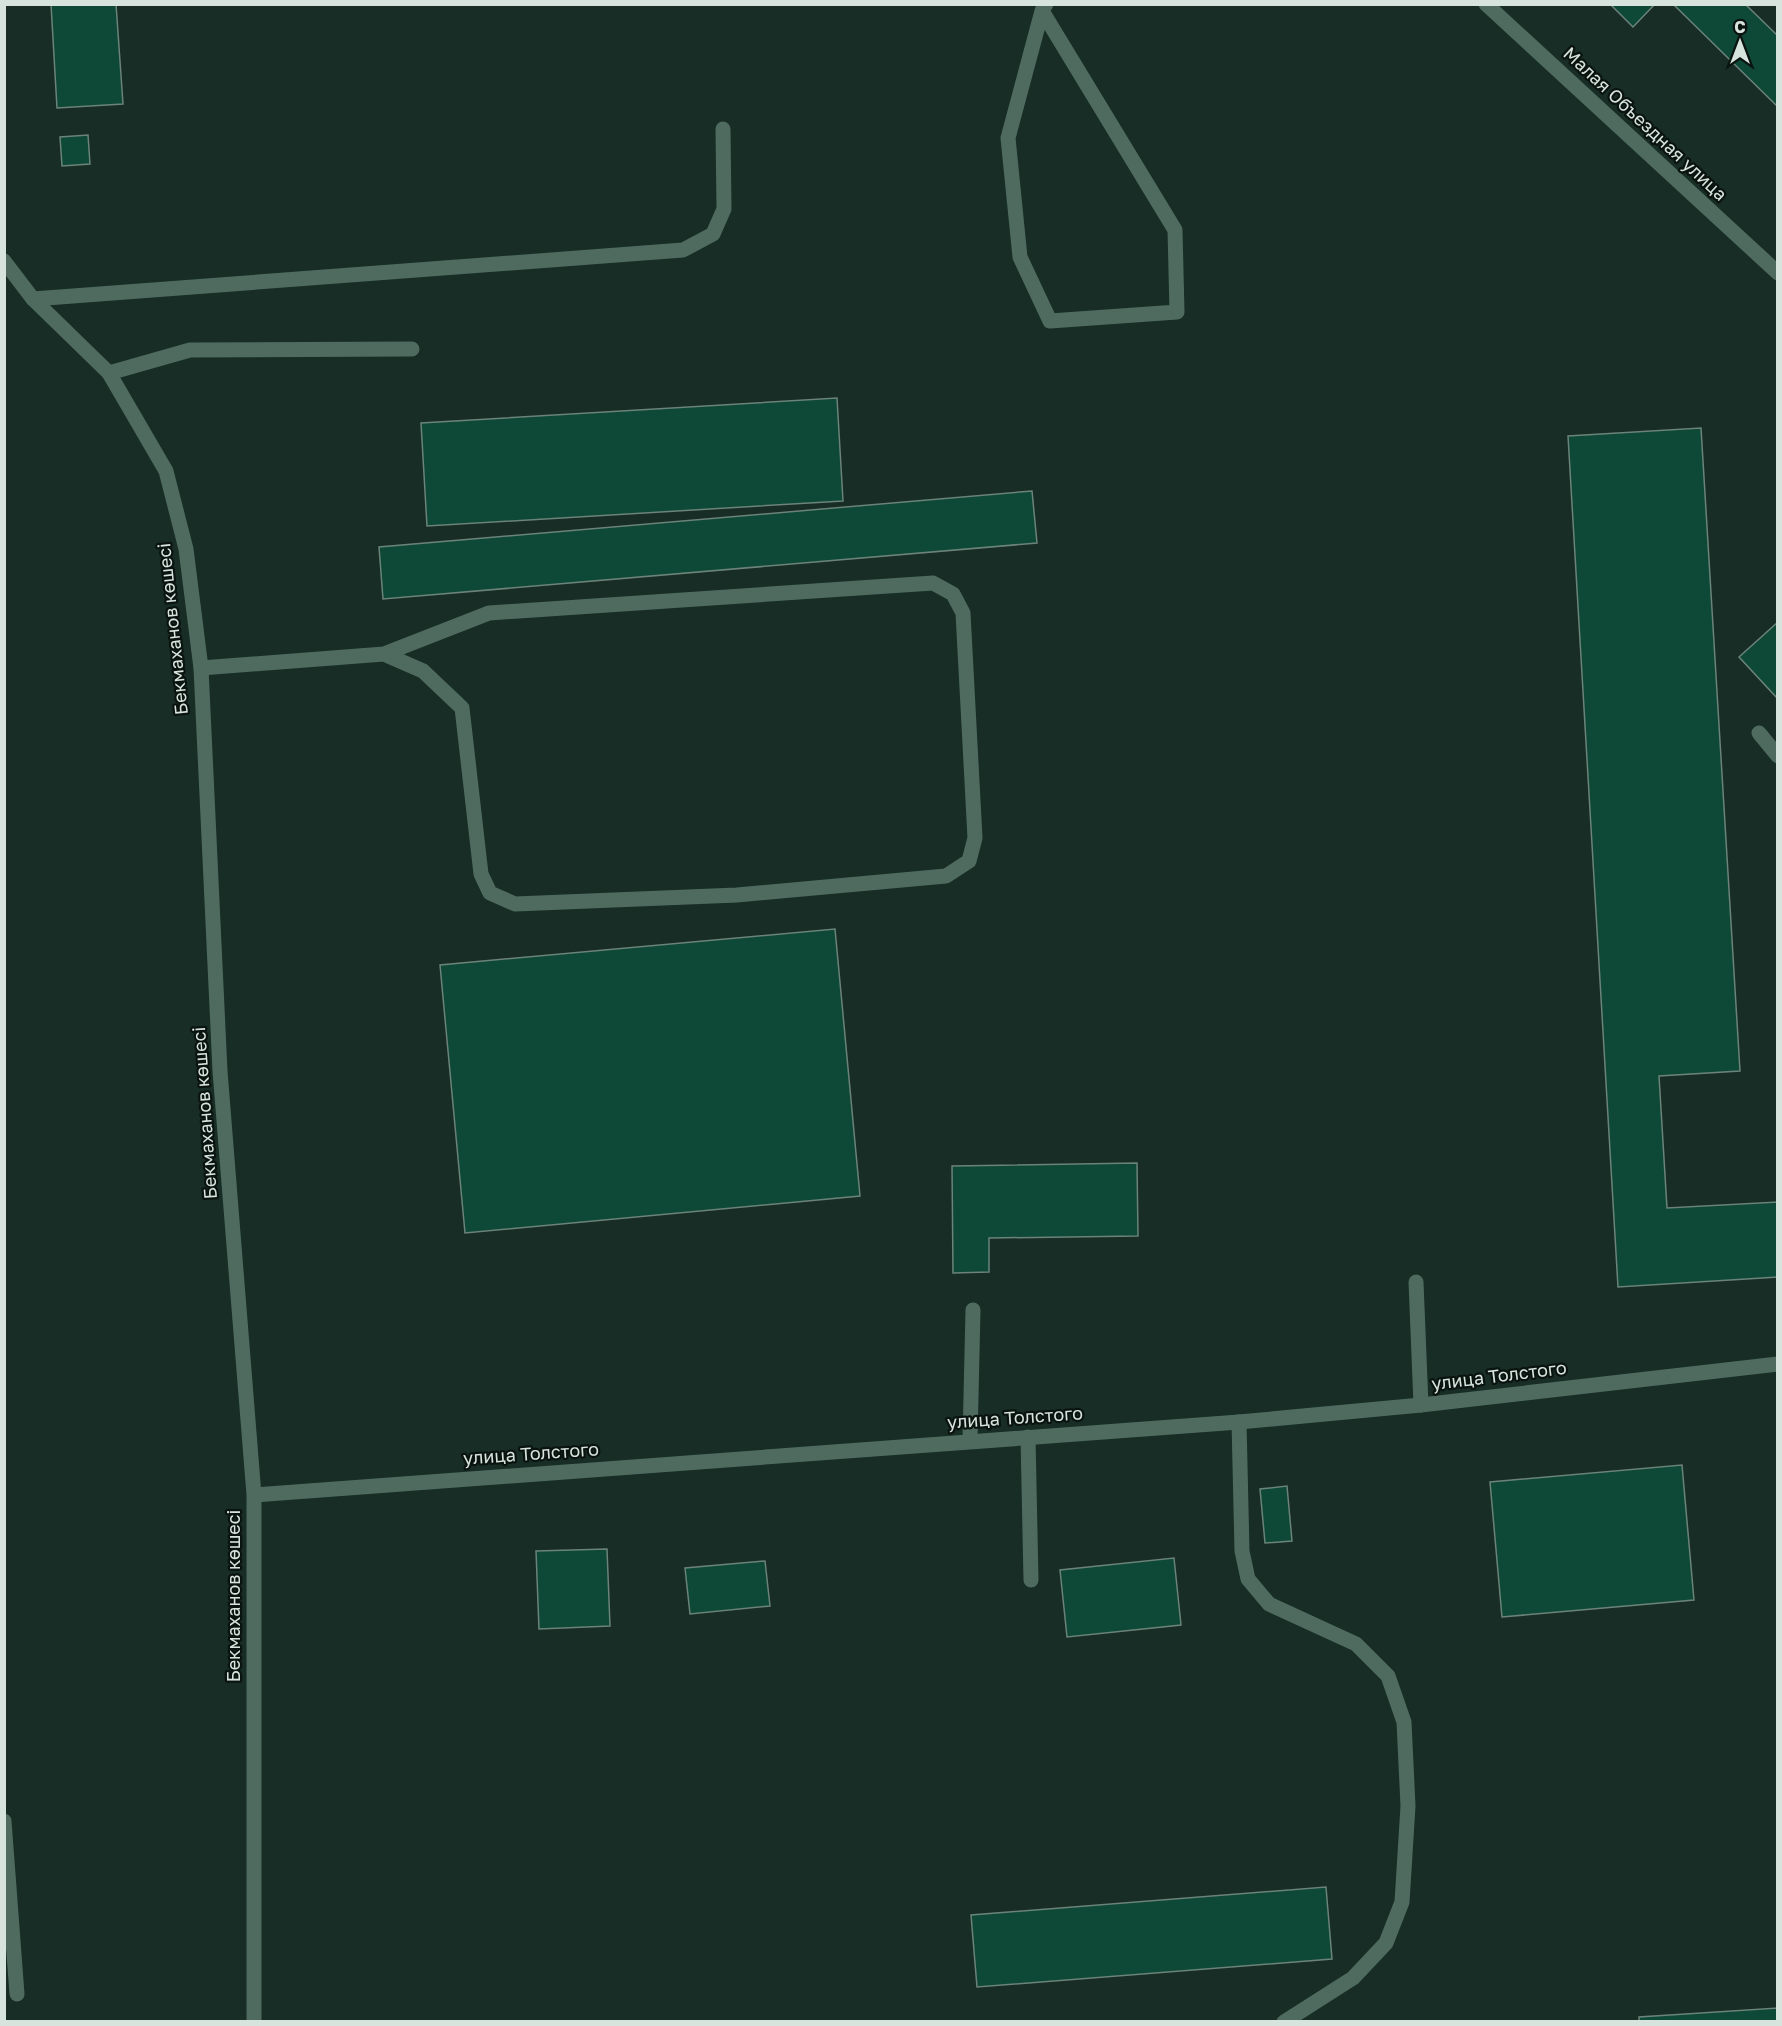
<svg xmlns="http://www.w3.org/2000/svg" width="1782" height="2026" viewBox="0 0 1782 2026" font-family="'Golos Text',sans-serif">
	<rect width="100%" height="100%" fill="#172d25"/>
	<path fill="#0e4837" stroke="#6b8379" stroke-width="1.5" d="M51,4H116L123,104L57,108Z
		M1610,4H1655L1633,27Z
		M1673,4H1745L1778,36V107Z
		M88,135L90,164L62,166L60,137Z
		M837,398L843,501L427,526L421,423Z
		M1701,428L1740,1071L1659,1076L1667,1208L1778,1202V1277L1618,1287L1568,436Z
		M1032,491L1037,543L383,599L379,547Z
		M1778,622V699L1739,657Z
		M835,929L860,1196L465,1233L440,965Z
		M1137,1163L1138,1236L989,1238V1272L953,1273L952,1166Z
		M1682,1465L1694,1600L1502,1617L1490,1482Z
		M1287,1486L1292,1541L1265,1543L1260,1489Z
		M607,1549L610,1626L539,1629L536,1551Z
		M1174,1558L1181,1625L1067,1637L1060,1570Z
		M765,1561L770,1606L690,1614L685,1568Z
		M1326,1887L1332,1959L977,1987L971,1915Z
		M1778,2008V2022H1639V2017Z"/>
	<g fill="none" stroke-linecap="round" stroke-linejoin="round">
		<path stroke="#4f6b5f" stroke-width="15" d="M1042,11L1175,230L1177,312L1050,321L1020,257L1008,138L1042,11L1046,4
			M33,299L683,250L713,234L724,209L723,129
			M109,373L190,350L412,349
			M201,668L384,654L489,613L933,583L953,594L963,613L975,838L969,861L946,876L737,895L515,904L490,893L481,874L462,708L423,671L384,654
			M1759,733L1778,756
			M1416,1282L1421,1405
			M1239,1422L1242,1551L1248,1579L1269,1604L1356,1644L1388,1676L1404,1722L1408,1806L1402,1902L1386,1943L1353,1978L1284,2022
			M1028,1437L1031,1580
			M970,1440L973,1310
			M4,1821L17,1994"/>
		<path stroke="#4f6b5f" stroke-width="15" d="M4,261L33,299L109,373L166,471L186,549L201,668L220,1071L254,1495V2022
			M254,1495L1239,1422L1421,1405L1778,1364"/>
		<path stroke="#4f6b5f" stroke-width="15" d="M1486,4L1778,273"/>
	</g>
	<g text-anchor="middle" stroke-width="4.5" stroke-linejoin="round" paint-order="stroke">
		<g font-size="18" fill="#d7e4de" stroke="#0a130f">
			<text transform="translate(1645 124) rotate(43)" y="6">Малая Объездная улица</text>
			<text transform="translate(173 629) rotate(-96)" y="6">Бекмаханов көшесі</text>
			<text transform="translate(205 1113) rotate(-94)" y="6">Бекмаханов көшесі</text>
			<text transform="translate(1499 1376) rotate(-7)" y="6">улица Толстого</text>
			<text transform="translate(1015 1418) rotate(-4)" y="6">улица Толстого</text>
			<text transform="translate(531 1454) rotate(-4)" y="6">улица Толстого</text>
			<text transform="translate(234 1596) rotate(-90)" y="6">Бекмаханов көшесі</text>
		</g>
	</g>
	<rect width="1782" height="2026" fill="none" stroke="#d7e4de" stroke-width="12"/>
	<g transform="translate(1740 42)" stroke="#0a130f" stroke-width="4.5" paint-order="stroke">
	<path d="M0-4.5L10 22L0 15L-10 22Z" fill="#d7e4de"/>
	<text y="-9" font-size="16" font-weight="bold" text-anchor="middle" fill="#d7e4de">С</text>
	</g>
</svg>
